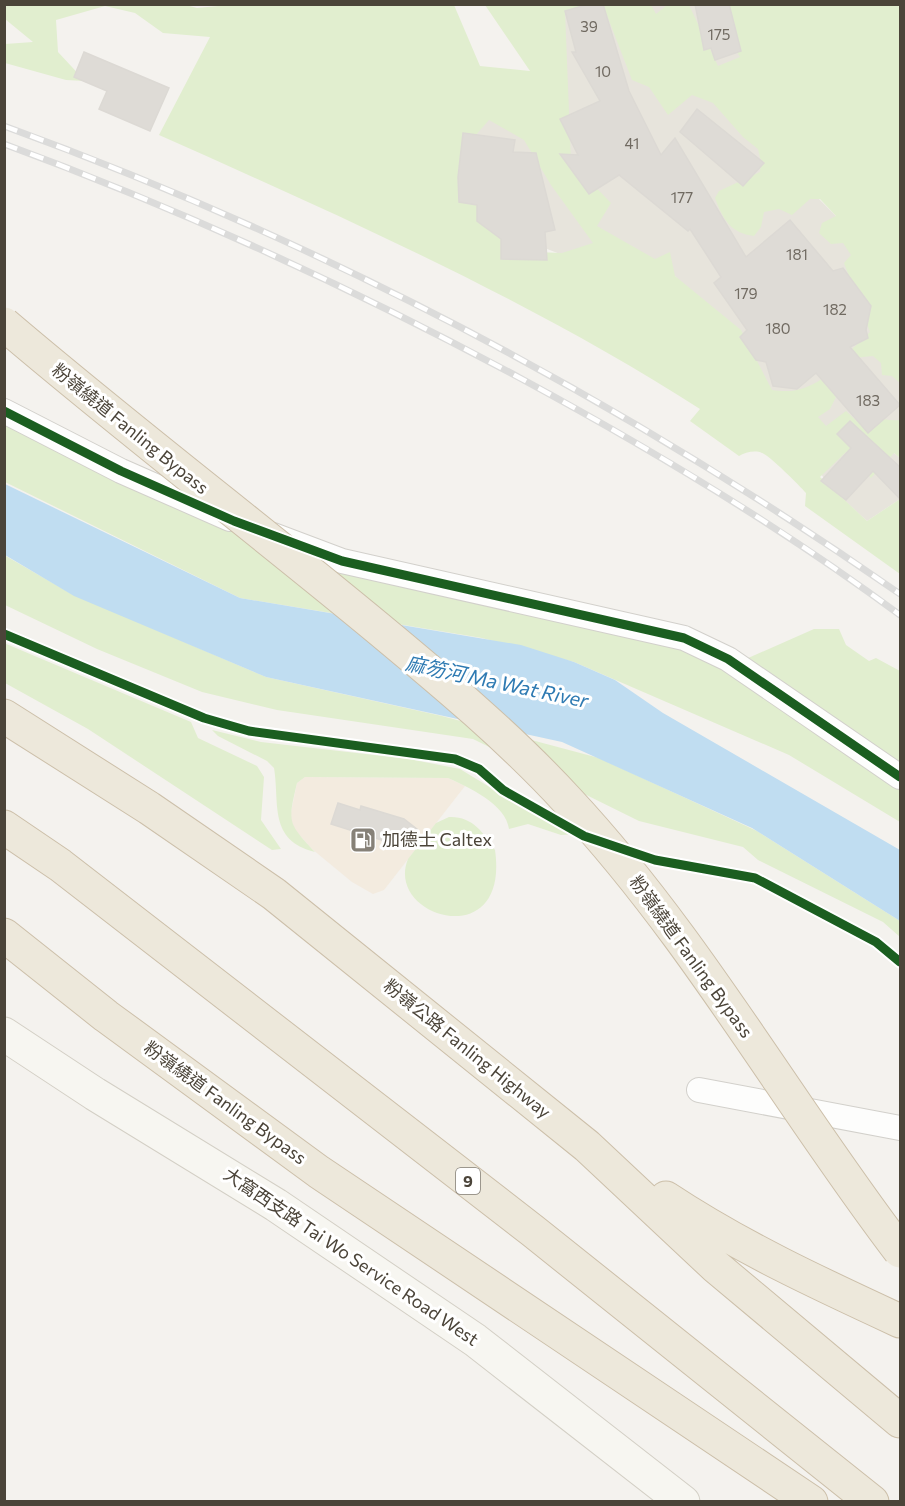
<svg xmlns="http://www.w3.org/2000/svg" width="905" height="1506" viewBox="0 0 905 1506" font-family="Commissioner,'Noto Sans TC',sans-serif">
	<rect width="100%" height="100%" fill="#f4f2ee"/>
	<path fill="#e7e4dc" d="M589,4L726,5L762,88L812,192L853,233L900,321V430L894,453L900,458V499L867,521L832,489L675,276L560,254L519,238L461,151L531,71L565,11Z"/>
	<path fill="#f3ebdf" d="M305,777L448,778L465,786L384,890L373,894L352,882L312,849L295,830L290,817L297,783Z"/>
	<path fill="#e1eecf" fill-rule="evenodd" d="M182,4L197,8L239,4L454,5L480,66L530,71L485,5H589L565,11L571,162L611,203L597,226L655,259L670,252L675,276L741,330L772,390C792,393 804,390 822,379L836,397L830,409L818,417L826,426L846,411L862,426C880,413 882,422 900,420V458L894,453L871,478L846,452L820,477L867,521L900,499V574L805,506L806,493C800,486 769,455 762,453C756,450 745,452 739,456L690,421L700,409C530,300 343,217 159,135L210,37L163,33L135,13L105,6L56,20L58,52L85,81L66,80L5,63V44L33,42L5,19L4,5ZM489,120L524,140L551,185L593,243L562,253L536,252L461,152Z
		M603,5H651L656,14L667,5H689L718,66L740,57L735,49L723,5H900V383L892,376L882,375L881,363L873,356L853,358L850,351L870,332L844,263L851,255L843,243L831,244L819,233L822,223L836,216L820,199H810L792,215L779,209L764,212L761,227L754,236C731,233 723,220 715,198L719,191L760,172L761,162L758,149L743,137L713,103L692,95L668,115L649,87L632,80Z
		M4,411L266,533L684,638L900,785V822L789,755L574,662L482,638L240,598L5,482Z
		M4,555L70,593L266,677L442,716L599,758L757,831L900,921V937L883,922L758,860L743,847L639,821L473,739L277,710L202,692L97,649L5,605Z
		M814,629H839L846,645L869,661L876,658L900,671V769L746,659Z
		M4,643L191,722L198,738L257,766L264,777L261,820L281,849L272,850L88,729L5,683Z
		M212,730L261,742L409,759L460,769L511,800L579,834L561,835L528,824L509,829C506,804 468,787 448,778L305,777L297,783C288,822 287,822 315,852C268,840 280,804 274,768L267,761L218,736Z
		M449,817C472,816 483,832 495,850C510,955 384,917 408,859L436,823Z"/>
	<path fill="#c0ddf1" d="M5,484L240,598L521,645L574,662L615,680L663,713L900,850V921L752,828L562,742L266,677L74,596L5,555Z"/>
	<path fill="#dedbd6" stroke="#dcd9d4" stroke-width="1.5" d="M589,4H603L629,91L661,155L675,138L746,257L790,220L833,271L843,268L871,306L866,330L868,338L850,347L900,405L868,433L816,373L797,389L773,386L766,362L756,360L740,337L747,330L714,283L721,277L690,229L688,231L619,175L589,194L560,154L578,155L560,119L600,101L572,52H576L565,11Z
		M695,4H729L741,51L715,60L711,48L704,50Z
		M84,52L169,88L150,131L99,109L107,91L74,77Z
		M697,109L764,163L743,186L680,132Z
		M463,133L515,140L513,152L536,153L555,230L545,232L547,260L501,259V239L477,221V205L459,202L458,177Z
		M850,421L900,467V499L873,471L846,500L821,481L851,448L837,434Z
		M338,803L360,810L361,806L404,819L417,829L400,849L391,843L331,824Z"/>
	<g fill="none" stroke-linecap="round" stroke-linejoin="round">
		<defs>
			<path id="street" d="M4,411L121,471L230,519
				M273,535L342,561L684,638L728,659L900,777
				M699,1090L900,1128"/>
			<path id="secondary" d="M4,1034L95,1094L276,1205L475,1340L683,1502"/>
			<path id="highway" d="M4,716L149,808L274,894L587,1146L715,1266L900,1421
				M4,827L60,865L533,1231L872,1502
				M4,935L106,1016L319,1172L811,1502
				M666,1198C740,1247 820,1284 900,1321"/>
		</defs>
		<use href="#street" stroke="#d2d0cb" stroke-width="26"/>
		<use href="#secondary" stroke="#d3cfc5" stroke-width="35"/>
		<use href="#highway" stroke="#ccbfa9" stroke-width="35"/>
		<use href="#street" stroke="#fdfdfc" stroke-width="24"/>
		<use href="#secondary" stroke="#f7f6f1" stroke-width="33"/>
		<use href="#highway" stroke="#ede8db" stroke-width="33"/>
		<defs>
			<path id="rail" d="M4,126C323,242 623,401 900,594
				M4,144C181,209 354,289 520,378C651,449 780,526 900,615"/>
		</defs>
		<use href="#rail" stroke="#dbdbda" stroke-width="7"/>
		<use href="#rail" stroke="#fff" stroke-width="4.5" stroke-dasharray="14" stroke-linecap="butt"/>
		<defs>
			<path id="highway-bridge" d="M4,324C127,429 255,526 379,629C444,683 510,738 567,800C695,937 787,1103 900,1251"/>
		</defs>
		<use href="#highway-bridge" stroke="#ccbfa9" stroke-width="35" stroke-linecap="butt"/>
		<use href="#highway-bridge" stroke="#ede8db" stroke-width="33"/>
		<defs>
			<path id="cycleway" d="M4,411L121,471L234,521L342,561L684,638L728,659L900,777
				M4,634L204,718L249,731L455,759L479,769L503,790L584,836L655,860L755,878L876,942L900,962"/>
		</defs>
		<use href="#cycleway" stroke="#fff" stroke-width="13"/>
		<use href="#cycleway" stroke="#1b5e20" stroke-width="9"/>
	</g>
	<defs>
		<symbol id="fuel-square" viewBox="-11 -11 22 22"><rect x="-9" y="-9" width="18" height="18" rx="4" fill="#868178" stroke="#fff"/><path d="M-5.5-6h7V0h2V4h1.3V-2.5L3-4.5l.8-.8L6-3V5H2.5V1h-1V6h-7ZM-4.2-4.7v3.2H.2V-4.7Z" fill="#fff"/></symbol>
	</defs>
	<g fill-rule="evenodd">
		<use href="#fuel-square" x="348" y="825" width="30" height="30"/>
	</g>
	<g text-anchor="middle" stroke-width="6" stroke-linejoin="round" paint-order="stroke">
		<g font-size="15" fill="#706a61">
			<text x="589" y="32">39</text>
			<text x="719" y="40">175</text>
			<text x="603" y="77">10</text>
			<text x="632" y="149">41</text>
			<text x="682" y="203">177</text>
			<text x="797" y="260">181</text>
			<text x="746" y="299">179</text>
			<text x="835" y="315">182</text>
			<text x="778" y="334">180</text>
			<text x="868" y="406">183</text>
		</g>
		<rect fill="#fff" stroke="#817c74" stroke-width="1.5" x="456" y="1168" width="24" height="26" rx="4.5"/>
		<g font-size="16" font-weight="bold" fill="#4b4439">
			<text x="468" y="1187">9</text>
		</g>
		<g font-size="18" fill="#4b4439" stroke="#fff">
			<text transform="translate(130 429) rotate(39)" y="6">粉嶺繞道 Fanling Bypass</text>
			<text transform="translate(691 957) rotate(54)" y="6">粉嶺繞道 Fanling Bypass</text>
			<text transform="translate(467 1049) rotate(39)" y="6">粉嶺公路 Fanling Highway</text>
			<text transform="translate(225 1103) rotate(36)" y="6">粉嶺繞道 Fanling Bypass</text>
			<text transform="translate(351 1257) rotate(34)" y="6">大窩西支路 Tai Wo Service Road West</text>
		</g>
		<g font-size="18" fill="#4b4439" stroke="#fff" text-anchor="start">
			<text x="382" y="846">加德士 Caltex</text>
		</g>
		<g font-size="20" font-style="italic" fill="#2e7ab2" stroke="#fff">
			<text transform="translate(497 682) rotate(12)" y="7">麻笏河 Ma Wat River</text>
		</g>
	</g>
	<rect width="905" height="1506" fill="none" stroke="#4b4439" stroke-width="12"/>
</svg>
